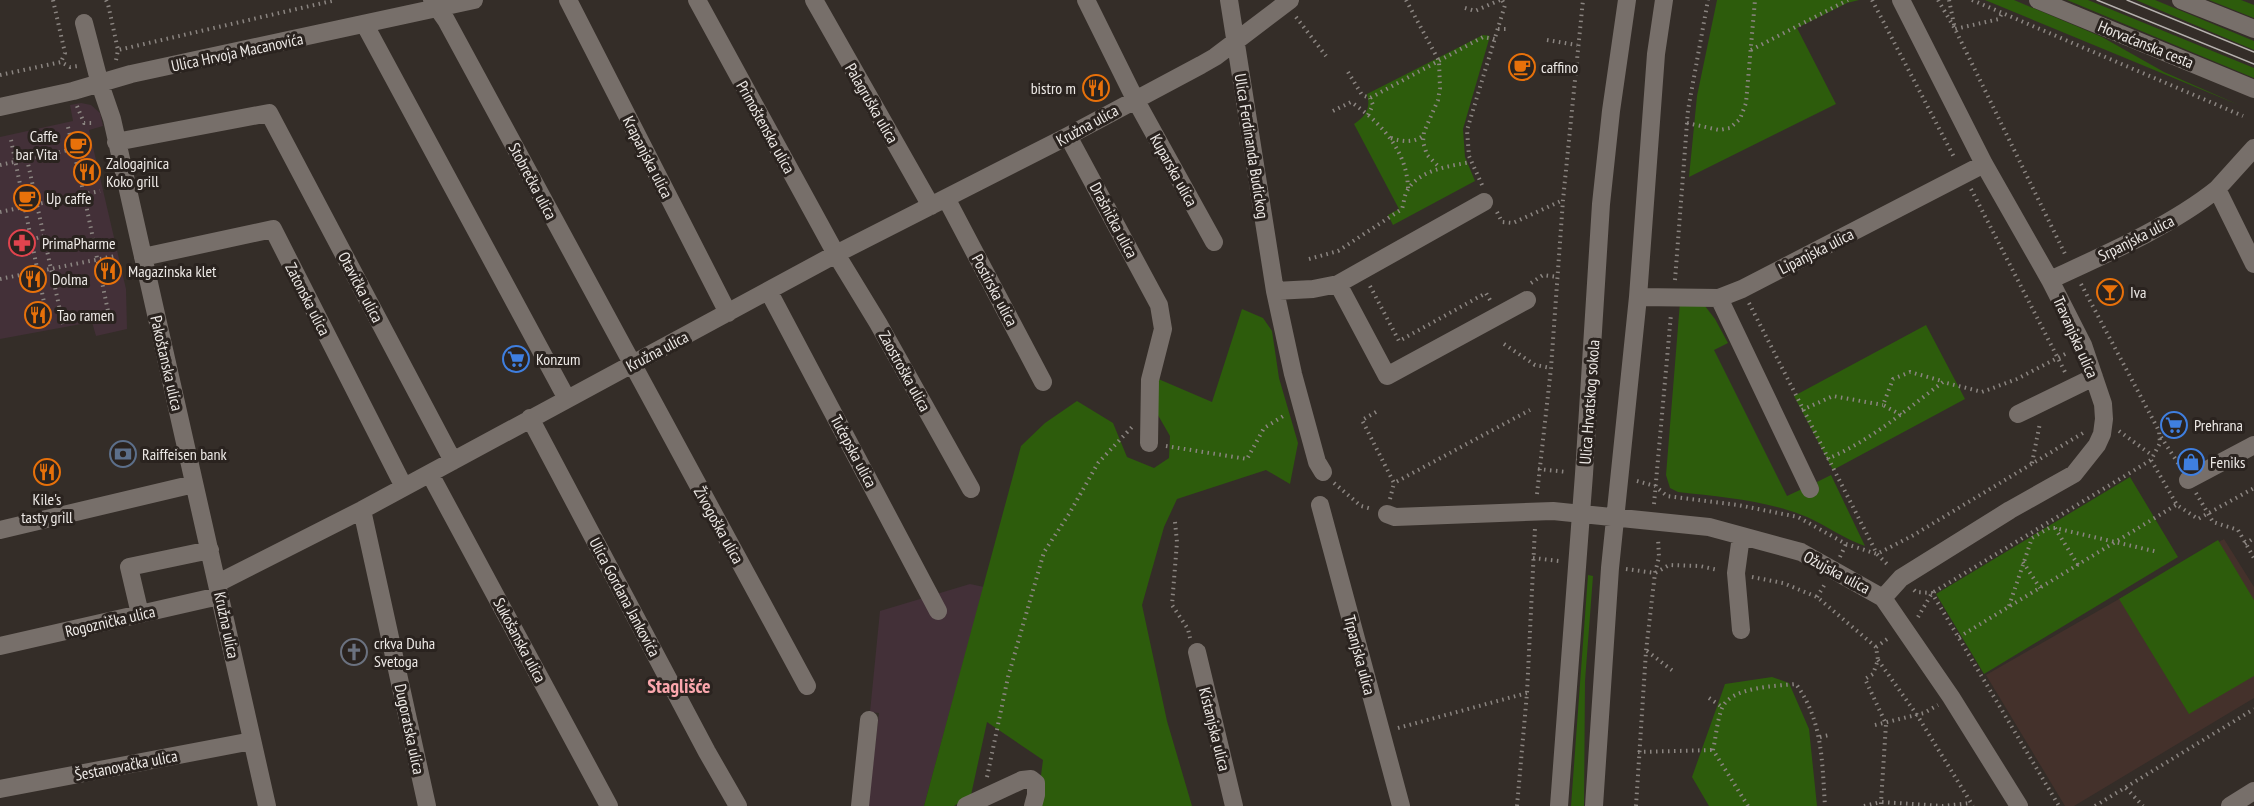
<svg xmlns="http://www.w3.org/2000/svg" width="2254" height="806" viewBox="0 0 2254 806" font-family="'PT Sans Narrow',sans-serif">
	<rect width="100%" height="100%" fill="#342d28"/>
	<path fill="#433038" d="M81,103L91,105L100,113L103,126L89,130L126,289L127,329L96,336L92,322L0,339V137L73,121L70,105Z
		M970,584L984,587L924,806H868L879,713L870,712L880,611Z"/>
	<path fill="#44312b" d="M2224,539L2254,587V698L2074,806H2065L1986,675Z"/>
	<path fill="#2d5c0c" d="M1717,0H1859L1847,3L1797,28L1836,104L1689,177L1697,96Z
		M1985,0H2014L2102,37L2164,72L2239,105Z
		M2067,0H2088L2254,68V78Z
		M2136,0H2155L2254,41V50Z
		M2209,0H2241L2254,5V18Z
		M1483,35L1490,36L1463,129L1465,157L1475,181L1393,225L1388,215L1399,209L1354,124C1366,116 1371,108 1367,94Z
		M1680,302L1705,306L1715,319L1728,343L1714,350L1787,496L1802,489L1805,495L1819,489L1817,482L1831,475L1865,546C1844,539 1827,526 1807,517C1766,500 1721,497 1678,492L1670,488L1666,475Z
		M1242,309L1263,318L1272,331L1279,378L1298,443L1290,484L1266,470L1177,499L1164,527L1142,605L1167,721L1192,806H1037L1043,760L987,722L971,795L954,806H924L1021,446L1045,423L1077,401L1113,423L1127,457L1154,468L1169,458L1170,436L1155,410L1156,378L1212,402Z
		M1926,325L1965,399L1833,470L1794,396Z
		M2130,477L2178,557L1984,674L1936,594Z
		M2218,540L2254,600V676L2189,714L2119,599Z
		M1588,575L1593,576L1585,681L1584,806H1571Z
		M1772,677L1789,683L1809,729L1817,806H1709L1692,777L1725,684Z"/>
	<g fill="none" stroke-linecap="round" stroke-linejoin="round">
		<path stroke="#8b8581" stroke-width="4" stroke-dasharray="1.5 4.5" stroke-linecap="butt" d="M53,0L65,53L61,62
			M106,0L108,4L118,50
			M1406,0L1439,61L1440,88L1438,100L1424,132L1423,142L1427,155L1440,168
			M1872,0L1955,159
			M1938,0L1955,29L2065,254
			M1949,0L1955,29L1999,19L2002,13
			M1972,0L2243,116
			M1465,8L1475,11L1500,0
			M1296,17L1326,56
			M1498,29H1506
			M1547,40L1577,45
			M1751,50L1848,0
			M116,60L118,50L336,0
			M1348,72L1362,95L1370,98L1483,37L1495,39
			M0,75L61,62L70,67L78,66
			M77,106L84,123H94
			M1333,111L1351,102C1380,122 1407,150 1408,188
			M1368,115L1373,105L1370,98
			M1687,123L1719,130L1730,128L1740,119L1746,103L1755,0
			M68,127L84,195L109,316
			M1391,138C1403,142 1414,143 1424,135
			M11,140L49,327
			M27,159L63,324
			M0,165L73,149
			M1482,185L1469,156L1467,130L1505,5L1502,0
			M1971,189L2065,372
			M0,212L100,191
			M1497,212L1502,222L1513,223L1563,200
			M31,240L43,236
			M1309,259L1338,251L1402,209C1404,203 1404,196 1407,191C1418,170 1450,166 1471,162
			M0,279L115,256
			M1675,280L1688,110L1708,0
			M1531,283L1543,275L1558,277
			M2081,284L2159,431L2160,443L2151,460L2177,505L2198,519L2254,488
			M1370,286L1399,341L1486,293L1490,300
			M1749,303L1877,554L1889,566
			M1504,344L1535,365L1551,368
			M1802,410L1833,396L1883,405
			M1376,412L1362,420L1394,483L1530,410
			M1901,415L1883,405L1893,379L1910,372L1942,381
			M2119,431L2153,456
			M2161,437L2180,466
			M1166,446L1247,459L1264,428L1285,415
			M1827,459C1870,441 1906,410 1943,382L1982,392L2017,379L2069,352
			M2032,463L2040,423
			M1538,469L1567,472
			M1637,481L1655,486L1667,496L1738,505L1798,517L1846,544L1877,554L1912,536L2083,433
			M1334,483L1361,506L1372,509
			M2196,493L2213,522L2238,530L2254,558
			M1537,494L1551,368L1563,200L1583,0
			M1390,499L1394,483
			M1654,504L1671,314
			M1175,522L1177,542L1172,605L1188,629L1190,638
			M2055,528L2078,565
			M2245,544L2254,538
			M1840,557L1846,544
			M1533,558L1559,561
			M2023,562L2040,588
			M1626,569L1655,573L1669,565L1700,566L1718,570
			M1752,577L1783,583L1817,597L1876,647L1878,660L1873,674L1865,679L1886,724L1881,802L1943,806L1971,803
			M1914,590L1916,592L1932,593L2059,806
			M1817,597L1825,584
			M2009,606L2032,538L2049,528H2055L2158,552
			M1918,617L1932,593L2151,460
			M1959,637L2176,505
			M1876,647L1890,637
			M1647,651L1673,671
			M1878,660L1917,715L1973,806
			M1709,698L1722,707
			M1875,725L1924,713L1938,705
			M1398,728L1527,693
			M1820,737L1829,735
			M1638,752L1713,750
			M987,777L1008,677L1044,552L1069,514L1098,463L1132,427
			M2126,788L2143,806
			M1517,806L1527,693L1535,528
			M1636,806L1646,651L1655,573L1659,557L1658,538
			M1748,806L1713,750C1716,737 1717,721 1722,708C1731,687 1775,686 1796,684C1823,721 1822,762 1825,806
			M1864,806L1881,802V806
			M2095,806L2254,709"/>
		<path stroke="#776f6a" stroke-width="18" d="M432,0L446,20L807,686
			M568,0L728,313
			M697,0L836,254L878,323L971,489
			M814,0L931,206
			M1086,0L1135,99L1214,242
			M1229,0L1275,291L1293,374L1317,462L1323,472
			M2038,0L2254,89
			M2181,0L2254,29
			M84,23L100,84L112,119L267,806
			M365,25L567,399
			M0,107L73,91L131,74L474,0
			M1068,136L1159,305L1163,329L1150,380L1149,443
			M116,142L269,113L453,461
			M2217,189L2254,148
			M946,198L1043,382
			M143,257L273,229L404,487
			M2050,280C2104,255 2171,226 2217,189L2254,264
			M1338,284L1484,202
			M1275,291L1313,289L1338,284L1387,376L1527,300
			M769,292L938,611
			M1638,297L1719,298L1742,289L1984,164
			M1719,298L1810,489
			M2018,414L2094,377
			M530,418L707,752L738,806
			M430,474L609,806
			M2188,480L2254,445
			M1320,505L1401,806
			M362,510L427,806
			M1387,514L1395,517L1553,511L1709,527L1801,552L1883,598L1951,697L2019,806
			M0,530L194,484
			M218,583L362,510L836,254L1068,136L1201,65L1215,57L1290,0
			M1883,598L1901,578L2010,510L2074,474L2097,445L2102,434L2104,419L2103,404L2083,345L2050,280L1984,164L1901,0
			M140,614L129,567L210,550
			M1741,630L1736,573L1741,536
			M0,646L219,596
			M1197,652L1234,806
			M0,789L252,741
			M860,806L869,720
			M966,806L1022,780L1031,779L1036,783V795L1033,806
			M1559,806L1584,474L1601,204L1611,111L1627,0
			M1594,806L1610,568L1638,297L1656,54L1664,0
			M2230,806L2254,791"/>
		<path stroke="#b7b2af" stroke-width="1.5" d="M2097,0L2254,64
			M2127,0L2254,52"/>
	</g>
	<defs>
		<symbol id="cafe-ring" viewBox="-11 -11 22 22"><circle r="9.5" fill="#2a231f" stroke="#e8710a" stroke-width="1.5"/><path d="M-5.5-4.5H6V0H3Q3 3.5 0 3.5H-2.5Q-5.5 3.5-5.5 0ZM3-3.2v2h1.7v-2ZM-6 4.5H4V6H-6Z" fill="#e8710a"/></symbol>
		<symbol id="restaurant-ring" viewBox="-11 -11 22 22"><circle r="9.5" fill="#2a231f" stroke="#e8710a" stroke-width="1.5"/><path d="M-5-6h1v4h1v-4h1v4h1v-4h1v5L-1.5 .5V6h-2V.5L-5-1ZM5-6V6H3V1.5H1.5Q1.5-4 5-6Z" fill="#e8710a"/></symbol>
		<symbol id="pharmacy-ring" viewBox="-11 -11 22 22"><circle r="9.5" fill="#2a231f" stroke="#e0444e" stroke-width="1.5"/><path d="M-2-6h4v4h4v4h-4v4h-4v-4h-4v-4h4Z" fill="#e0444e"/></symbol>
		<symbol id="bar-ring" viewBox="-11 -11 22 22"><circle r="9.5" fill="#2a231f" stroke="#e8710a" stroke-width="1.5"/><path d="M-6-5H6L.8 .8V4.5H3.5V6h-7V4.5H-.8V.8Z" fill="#e8710a"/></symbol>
		<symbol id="supermarket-ring" viewBox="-11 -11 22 22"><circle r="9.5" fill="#2a231f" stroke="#3f7fe0" stroke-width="1.5"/><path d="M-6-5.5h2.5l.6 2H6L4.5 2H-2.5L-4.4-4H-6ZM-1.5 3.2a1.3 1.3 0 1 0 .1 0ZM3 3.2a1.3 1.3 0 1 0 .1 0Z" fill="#3f7fe0"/></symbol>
		<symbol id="bank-ring" viewBox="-11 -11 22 22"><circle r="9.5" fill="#2a231f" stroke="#5c6f8a" stroke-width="1.5"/><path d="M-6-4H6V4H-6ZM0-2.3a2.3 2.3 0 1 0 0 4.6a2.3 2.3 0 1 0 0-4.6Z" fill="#5c6f8a"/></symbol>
		<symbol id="shop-ring" viewBox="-11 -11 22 22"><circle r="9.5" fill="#2a231f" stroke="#3f7fe0" stroke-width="1.5"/><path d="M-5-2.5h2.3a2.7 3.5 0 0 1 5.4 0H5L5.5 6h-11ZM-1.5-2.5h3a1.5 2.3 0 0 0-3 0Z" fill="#3f7fe0"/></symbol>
		<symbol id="church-ring" viewBox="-11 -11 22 22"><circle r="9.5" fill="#2a231f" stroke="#6b7280" stroke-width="1.5"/><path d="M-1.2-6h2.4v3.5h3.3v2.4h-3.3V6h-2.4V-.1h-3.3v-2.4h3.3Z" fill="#6b7280"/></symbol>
	</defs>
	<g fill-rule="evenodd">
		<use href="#cafe-ring" x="1507" y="52" width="30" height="30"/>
		<use href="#restaurant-ring" x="1081" y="73" width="30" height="30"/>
		<use href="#cafe-ring" x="63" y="130" width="30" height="30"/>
		<use href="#restaurant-ring" x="72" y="157" width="30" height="30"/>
		<use href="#cafe-ring" x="12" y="183" width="30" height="30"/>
		<use href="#pharmacy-ring" x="7" y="228" width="30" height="30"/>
		<use href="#restaurant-ring" x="93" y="256" width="30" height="30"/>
		<use href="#restaurant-ring" x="18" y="264" width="30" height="30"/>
		<use href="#bar-ring" x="2095" y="277" width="30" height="30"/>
		<use href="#restaurant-ring" x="23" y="300" width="30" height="30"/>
		<use href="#supermarket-ring" x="501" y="344" width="30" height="30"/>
		<use href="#supermarket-ring" x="2159" y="410" width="30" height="30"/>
		<use href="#bank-ring" x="108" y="439" width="30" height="30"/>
		<use href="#shop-ring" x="2176" y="447" width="30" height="30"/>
		<use href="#restaurant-ring" x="32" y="457" width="30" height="30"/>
		<use href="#church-ring" x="339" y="637" width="30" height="30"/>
	</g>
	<g text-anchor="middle" stroke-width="6" stroke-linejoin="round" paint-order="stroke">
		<g font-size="16" fill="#ede9e6" stroke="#2a231f">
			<text transform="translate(2146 44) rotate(22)" y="6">Horvaćanska cesta</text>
			<text transform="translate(237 52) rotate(-12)" y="6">Ulica Hrvoja Macanovića</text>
			<text transform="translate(872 103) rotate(60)" y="6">Palagruška ulica</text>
			<text transform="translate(1087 125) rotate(-29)" y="6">Kružna ulica</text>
			<text transform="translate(766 127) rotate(61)" y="6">Primoštenska ulica</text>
			<text transform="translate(1252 146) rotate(81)" y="6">Ulica Ferdinanda Budickog</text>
			<text transform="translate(648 157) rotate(63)" y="6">Krapanjska ulica</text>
			<text transform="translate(1174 170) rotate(61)" y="6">Kuparska ulica</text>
			<text transform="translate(533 181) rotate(62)" y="6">Stobrečka ulica</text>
			<text transform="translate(1114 220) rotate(62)" y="6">Drašnička ulica</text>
			<text transform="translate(2136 238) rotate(-27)" y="6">Srpanjska ulica</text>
			<text transform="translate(1816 251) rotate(-27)" y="6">Lipanjska ulica</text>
			<text transform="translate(361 287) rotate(62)" y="6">Otavička ulica</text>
			<text transform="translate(995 290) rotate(62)" y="6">Postirska ulica</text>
			<text transform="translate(308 299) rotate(63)" y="6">Zatonska ulica</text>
			<text transform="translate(2076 337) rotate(66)" y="6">Travanjska ulica</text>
			<text transform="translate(657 351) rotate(-28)" y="6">Kružna ulica</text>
			<text transform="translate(167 363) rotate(77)" y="6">Pakoštanska ulica</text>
			<text transform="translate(905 371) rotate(61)" y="6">Zaostroška ulica</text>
			<text transform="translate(1589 402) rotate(-86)" y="6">Ulica Hrvatskog sokola</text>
			<text transform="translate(854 451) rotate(62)" y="6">Tučepska ulica</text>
			<text transform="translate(719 525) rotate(61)" y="6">Živogoška ulica</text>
			<text transform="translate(1837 572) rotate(28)" y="6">Ožujska ulica</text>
			<text transform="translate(625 597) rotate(62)" y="6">Ulica Gordana Jankovića</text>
			<text transform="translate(110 621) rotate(-13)" y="6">Rogoznička ulica</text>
			<text transform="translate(227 625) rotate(78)" y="6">Kružna ulica</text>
			<text transform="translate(520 640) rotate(62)" y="6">Sukošanska ulica</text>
			<text transform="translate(1360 655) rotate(75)" y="6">Trpanjska ulica</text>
			<text transform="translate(410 729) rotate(78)" y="6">Dugoratska ulica</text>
			<text transform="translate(1215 729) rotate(76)" y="6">Kistanjska ulica</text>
			<text transform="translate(126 765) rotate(-11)" y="6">Šestanovačka ulica</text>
		</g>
		<g font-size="16" fill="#ede9e6" stroke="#2a231f" text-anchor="start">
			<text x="1541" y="73">caffino</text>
			<text x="1076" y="94" text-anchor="end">bistro m</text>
			<text x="58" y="142" text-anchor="end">Caffe<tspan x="58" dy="18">bar Vita</tspan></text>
			<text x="106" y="169">Zalogajnica<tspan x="106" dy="18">Koko grill</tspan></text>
			<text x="46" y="204">Up caffe</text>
			<text x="42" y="249">PrimaPharme</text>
			<text x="128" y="277">Magazinska klet</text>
			<text x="52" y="285">Dolma</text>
			<text x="2130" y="298">Iva</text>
			<text x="57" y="321">Tao ramen</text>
			<text x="536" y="365">Konzum</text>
			<text x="2194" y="431">Prehrana</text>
			<text x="142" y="460">Raiffeisen bank</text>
			<text x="2210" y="468">Feniks</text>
			<text x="47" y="505" text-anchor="middle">Kile's<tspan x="47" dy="18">tasty grill</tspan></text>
			<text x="374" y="649">crkva Duha<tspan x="374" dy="18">Svetoga</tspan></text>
		</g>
		<g font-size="20" font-weight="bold" fill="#fba7ad" stroke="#2a231f">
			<text x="679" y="693">Staglišće</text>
		</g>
	</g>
</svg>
